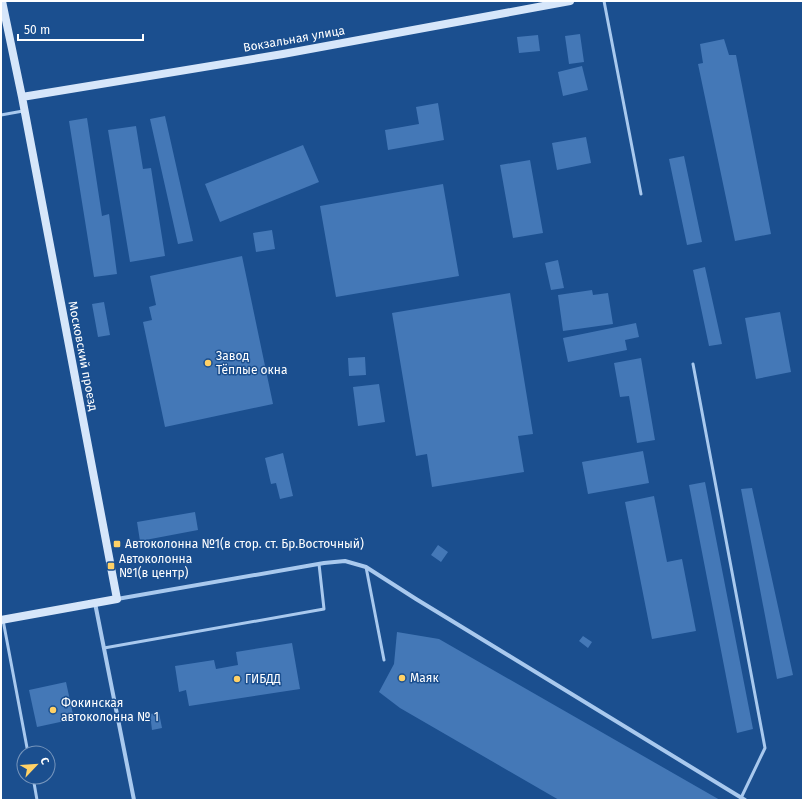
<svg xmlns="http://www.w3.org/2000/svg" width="804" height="801" viewBox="0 0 804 801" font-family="'Fira Sans',sans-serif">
	<rect width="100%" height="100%" fill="#1b4f8f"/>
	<path fill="#4478b7" d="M580,34L584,62L569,64L565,36Z
		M538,35L540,51L519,53L517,37Z
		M724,39L729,55H736L771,234L735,241L698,64L703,63L700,44Z
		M582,66L588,90L563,96L558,72Z
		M438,103L444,140L388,150L385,130L419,124L416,107Z
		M165,116L193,241L178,244L150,119Z
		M87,118L102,216L109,214L117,274L94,277L69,121Z
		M136,126L143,169L151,168L165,256L130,262L108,130Z
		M586,137L591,163L557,170L552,143Z
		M303,145L319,182L220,222L205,184Z
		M684,156L702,242L687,245L669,159Z
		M530,160L543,233L513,238L500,165Z
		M443,184L459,276L336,297L320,206Z
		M272,230L275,249L256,252L253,233Z
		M242,256L273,404L165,427L143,322L152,320L149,307L156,305L150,276Z
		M558,260L564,288L551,290L545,263Z
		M705,267L722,344L709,346L693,270Z
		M592,290L593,295L608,293L613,324L563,331L558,295Z
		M510,293L533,434L518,436L524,472L432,487L427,454L416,456L392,313Z
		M104,302L110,335L98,337L92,304Z
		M780,312L791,372L756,379L745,318Z
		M636,323L639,337L625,340L627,350L568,362L563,338Z
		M365,357L366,375L349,376L348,358Z
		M641,358L655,440L637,443L629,396L620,397L614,363Z
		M379,384L385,422L358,426L353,387Z
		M643,451L649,483L588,494L582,462Z
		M283,453L293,496L280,499L276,483L271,484L265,458Z
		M705,482L753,729L737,733L689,485Z
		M752,488L793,675L777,679L741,489Z
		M654,496L667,562L682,559L696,631L652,639L625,502Z
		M195,512L198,530L140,541L137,522Z
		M438,545L448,552L441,562L431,555Z
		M397,632L439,639L720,800H559L400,708L379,692L394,664Z
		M583,636L592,642L588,648L579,641Z
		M292,643L300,689L189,706L186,690L179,692L175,666L214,660L216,669L238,665L236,652Z
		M66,682L74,719L37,727L29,690Z
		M159,713L162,728L152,730L150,714Z"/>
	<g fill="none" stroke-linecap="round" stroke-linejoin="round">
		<path stroke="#a9c9ee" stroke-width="3" d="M604,1L641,194
			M1,115L23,111
			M693,364L765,748L741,798
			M366,567L384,660
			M3,620L28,753
			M104,648L324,609L319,564
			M33,777L37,800"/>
		<path stroke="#a9c9ee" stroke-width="4" d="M117,599L324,563L345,561L366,567L416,599L745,800
			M95,603L134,800"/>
		<path stroke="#d6e6fa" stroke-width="8" d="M22,97L283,54L570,1
			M1,620L117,599L22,97L2,1"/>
	</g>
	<g fill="#ffd166" stroke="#1b4f8f" stroke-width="1.5">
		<circle cx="208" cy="363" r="4"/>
		<rect x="113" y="540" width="8" height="8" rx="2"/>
		<rect x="107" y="562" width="8" height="8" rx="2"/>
		<circle cx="402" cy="678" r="4"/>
		<circle cx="237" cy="679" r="4"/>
		<circle cx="53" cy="710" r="4"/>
	</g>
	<g text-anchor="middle" stroke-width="3" stroke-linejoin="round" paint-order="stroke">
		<g font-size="12" fill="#fff" stroke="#1b4f8f">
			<text transform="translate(294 39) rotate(-10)" y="4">Вокзальная улица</text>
			<text transform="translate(83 356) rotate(79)" y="4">Московский проезд</text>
		</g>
		<g font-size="12" fill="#fff" stroke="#1b4f8f" text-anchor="start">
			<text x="216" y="360">Завод<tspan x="216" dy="14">Тёплые окна</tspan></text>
			<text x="125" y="548">Автоколонна №1(в стор. ст. Бр.Восточный)</text>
			<text x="119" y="563">Автоколонна<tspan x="119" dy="14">№1(в центр)</tspan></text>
			<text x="410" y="682">Маяк</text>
			<text x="245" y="683">ГИБДД</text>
			<text x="61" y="707">Фокинская<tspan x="61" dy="14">автоколонна № 1</tspan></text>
		</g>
	</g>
	<rect width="804" height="801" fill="none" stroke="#ffffff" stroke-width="4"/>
	<g transform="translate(36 765) rotate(65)"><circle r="19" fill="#1b4f8f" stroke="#7695bc"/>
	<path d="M0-3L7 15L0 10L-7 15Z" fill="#ffd166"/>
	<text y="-6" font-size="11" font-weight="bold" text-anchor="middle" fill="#ffffff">С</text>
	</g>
	<path d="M18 34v6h125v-6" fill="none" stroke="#ffffff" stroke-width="2"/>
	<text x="24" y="34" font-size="12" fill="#ffffff" stroke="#1b4f8f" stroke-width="3" paint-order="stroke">50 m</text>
</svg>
